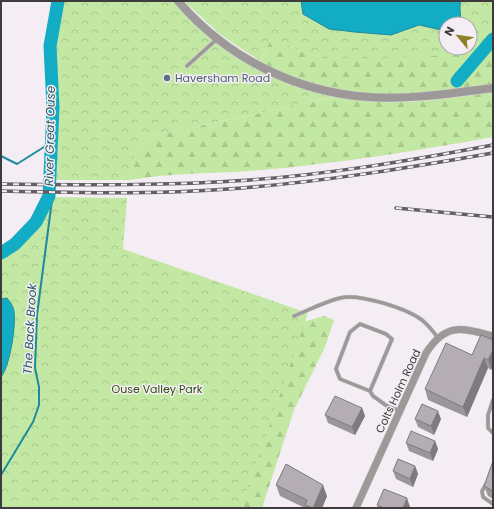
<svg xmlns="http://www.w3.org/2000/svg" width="494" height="509" viewBox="0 0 494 509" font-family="Poppins,sans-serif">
	<defs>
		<pattern id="forest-firs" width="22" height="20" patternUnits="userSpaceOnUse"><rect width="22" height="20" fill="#c3e8a3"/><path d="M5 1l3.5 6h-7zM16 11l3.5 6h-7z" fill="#a8c88d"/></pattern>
		<pattern id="park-crowns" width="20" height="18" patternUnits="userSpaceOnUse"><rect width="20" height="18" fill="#c3e8a3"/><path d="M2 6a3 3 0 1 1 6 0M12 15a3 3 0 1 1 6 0" fill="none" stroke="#a8c88d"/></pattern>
	</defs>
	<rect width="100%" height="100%" fill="#f4eef4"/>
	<path fill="url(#forest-firs)" d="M493,32V88L432,95H343L258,66L271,39L320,58L468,54Z
		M493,92V137C416,151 340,163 262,170C218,174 173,172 130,180C132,157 134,151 152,136L339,96C388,109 443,99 493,92Z
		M324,316L334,320L325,347L294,410L262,508H164L299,323Z"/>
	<path fill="url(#park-crowns)" fill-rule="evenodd" d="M57,1H180L200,24L265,70L343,95L152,136C134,151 132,157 130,180H52L53,47Z
		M184,1H493V32L468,54L377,59L320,58L271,39L260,61L221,35ZM446,24H470V48H446Z
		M52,197L127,198L123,249L308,313L241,508H1V254L24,240L52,205Z"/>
	<path fill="#12acc5" stroke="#1f8a9c" d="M301,1H461C458,9 463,18 459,24H446V31L419,25L391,35L355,32L329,29L303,14Z
		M7,298C10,302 14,307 14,312C16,326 10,366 1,377V299Z"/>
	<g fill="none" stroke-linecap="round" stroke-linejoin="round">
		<path stroke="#1f8a9c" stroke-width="2" d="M1,156L17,164L52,142
			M1,475L33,422L39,405V387L35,368L37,315L52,200"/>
		<path stroke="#12acc5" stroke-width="13" d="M457,81L493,39
			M1,253L15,244L36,222L49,196L53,108L50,46L58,1"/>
		<defs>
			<path id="service" d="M187,66L217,39
				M294,316C309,310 324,302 340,298C358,293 406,308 422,320C428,325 433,331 438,338
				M370,391L392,339L386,334L360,324L350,332L336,369L340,379L370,391L373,396L387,406L400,411
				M493,400L488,415V428L493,433
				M486,484L482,491L483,497L493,504"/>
			<path id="minor" d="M356,508L426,353C446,322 462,328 493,336"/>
			<path id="tertiary" d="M178,1C226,57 295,92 368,97C410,100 452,93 493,88"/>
		</defs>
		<use href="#service" stroke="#cfcad0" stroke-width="4.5"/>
		<use href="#minor" stroke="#cfcad0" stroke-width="8"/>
		<use href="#tertiary" stroke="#cfcad0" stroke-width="9"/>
		<use href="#service" stroke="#9d9999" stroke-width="3.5"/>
		<use href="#minor" stroke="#9d9999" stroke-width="7"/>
		<use href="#tertiary" stroke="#9d9999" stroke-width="8"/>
		<defs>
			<path id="rail" d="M1,184C84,185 167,186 250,180C332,174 413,160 493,145
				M1,191C85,193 169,195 253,187C334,180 413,167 493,153
				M396,208L493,217"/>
		</defs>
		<use href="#rail" stroke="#625f63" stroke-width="3.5"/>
		<use href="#rail" stroke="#f4eef4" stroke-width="2" stroke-dasharray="6" stroke-linecap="butt"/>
	</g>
	<path fill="#9b969b" d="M481,335L491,370L488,368L467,417L428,400L425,389L472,355Z
		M362,408L365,416L355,435L328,423L325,415Z
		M415,419H441L434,435L418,427Z
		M435,441L438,449L433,461L409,451L406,443Z
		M493,461V499L488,496L484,486Z
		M415,466L418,474L413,487L396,479L393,471Z
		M276,485L327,496L322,508H305L280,496Z
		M377,505L410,507L409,508H378Z"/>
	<path fill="#7e7a7e" d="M493,350V367L491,370L488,360Z
		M484,358L488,368L467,417L463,407Z
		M362,408L365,416L355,435L352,427Z
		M438,411L441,419L434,435L431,426Z
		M435,441L438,449L433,461L430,453Z
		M415,466L418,474L413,487L410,479Z
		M323,485L327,496L322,508H313Z
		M407,498L410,507L409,508H403Z"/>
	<path fill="#b4aeb4" stroke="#7e7a7e" d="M481,335L493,340V350L488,360L484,358L463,407L425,389L446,343L472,355Z
		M335,396L362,408L352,427L325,415Z
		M422,404L438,411L431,426L415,419Z
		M411,431L435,441L430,453L406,443Z
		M398,459L415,466L410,479L393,471Z
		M493,461V491L484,486Z
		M286,464L323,485L313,508L305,505L307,500L276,485Z
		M384,489L407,498L403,508H384L377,505Z"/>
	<circle fill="#5c6f8a" stroke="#f4eef4" stroke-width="1.5" cx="167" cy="78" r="4"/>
	<g text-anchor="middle" stroke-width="3" stroke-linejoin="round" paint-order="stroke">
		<g font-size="11" fill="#4e5e75" stroke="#f4eef4" text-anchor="start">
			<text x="175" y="82">Haversham Road</text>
		</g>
		<g font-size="11" fill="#304b12" stroke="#f4eef4">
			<text x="157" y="393">Ouse Valley Park</text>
		</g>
		<g font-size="11" fill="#3d3b3e" stroke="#f4eef4">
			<text transform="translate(398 391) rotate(-65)" y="4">Colts Holm Road</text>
		</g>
		<g font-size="12" font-style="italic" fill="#245a65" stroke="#f4eef4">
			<text transform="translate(50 136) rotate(-89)" y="4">River Great Ouse</text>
			<text transform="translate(30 329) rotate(-87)" y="4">The Back Brook</text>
		</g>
	</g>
	<rect width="494" height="509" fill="none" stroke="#3d3b3e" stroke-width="4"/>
	<g transform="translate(458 36) rotate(299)"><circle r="19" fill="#f4eef4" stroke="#aba6ab"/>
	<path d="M0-3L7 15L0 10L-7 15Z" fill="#8e8026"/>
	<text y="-6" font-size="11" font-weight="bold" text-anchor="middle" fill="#3d3b3e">N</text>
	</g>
</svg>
